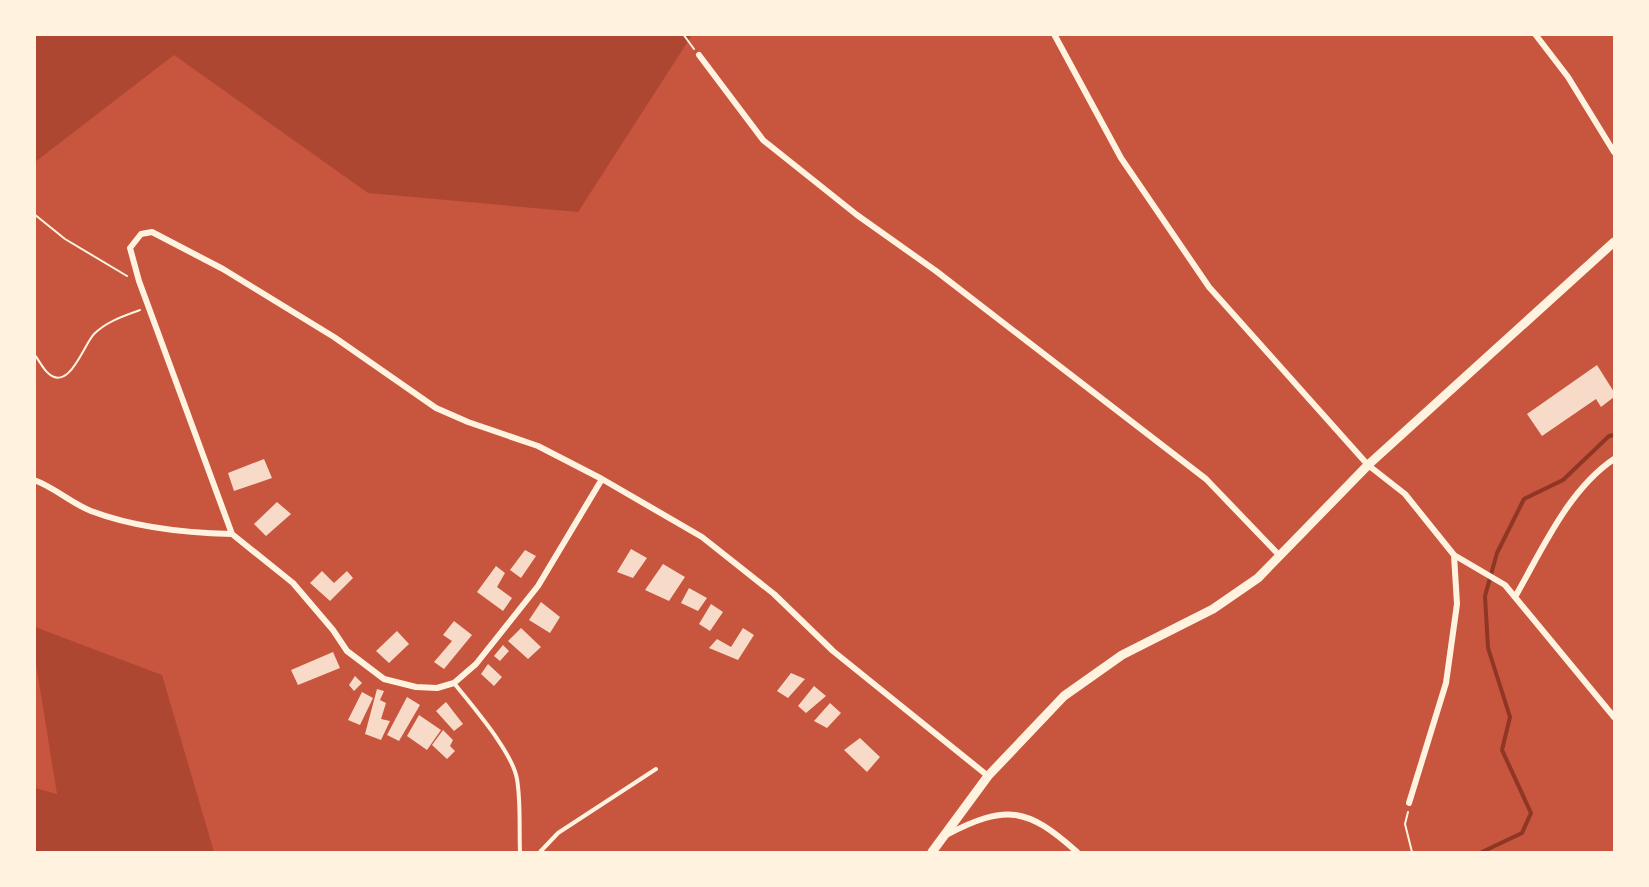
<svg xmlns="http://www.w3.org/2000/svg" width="1649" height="887" viewBox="0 0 1649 887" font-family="'Roboto Condensed',sans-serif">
	<rect width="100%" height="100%" fill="#c8553d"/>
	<path fill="#ae4732" d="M35,35H692L578,212L368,193L174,55L35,162Z
		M35,627L162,675L214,852H35V788L57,794L35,658Z"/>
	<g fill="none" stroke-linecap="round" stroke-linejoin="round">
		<path stroke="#8f3625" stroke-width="4" d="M1482,852L1522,833L1531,813L1502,750L1510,717L1488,648L1485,596L1497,553L1524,499L1563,480L1609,436L1614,435"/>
	</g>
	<path fill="#f7dbc8" d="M1597,365L1614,392V397L1601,407L1596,399L1542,436L1527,414Z
		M264,459L272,478L234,491L228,473Z
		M277,502L291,514L266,536L254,524Z
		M631,549L647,558L633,578L617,572Z
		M525,550L536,556L521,578L510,570Z
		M663,564L685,577L669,601L645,590Z
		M496,566L505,573L497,587L512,598L503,611L477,592Z
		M322,571L334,583L347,571L353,578L330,601L310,583Z
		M689,588L707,598L698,611L681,603Z
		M541,602L560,617L550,633L529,620Z
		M711,604L723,612L710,631L699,624Z
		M454,621L472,635L444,669L434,662L452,641L443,635Z
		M521,628L541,647L528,659L508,641Z
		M743,628L754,635L738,660L709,648L717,639L731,647Z
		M397,631L409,644L389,663L376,651Z
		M503,645L509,651L500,661L494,656Z
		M333,652L340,668L298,685L291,670Z
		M488,664L502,677L494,686L481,674Z
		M791,673L805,679L788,698L777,691Z
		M355,676L362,683L354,691L349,685Z
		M814,686L826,696L806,713L798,706Z
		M377,689L384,691L380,700L386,703L381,719L390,721L381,740L365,734Z
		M362,692L373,698L360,725L348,720Z
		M407,697L420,705L399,741L387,735Z
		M446,702L463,724L454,731L436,711Z
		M830,703L841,713L827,728L814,721Z
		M419,715L441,730L427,750L407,736Z
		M443,730L453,740L450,746L455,751L447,759L432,745Z
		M860,738L880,757L867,772L844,750Z"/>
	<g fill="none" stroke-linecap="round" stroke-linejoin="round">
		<path stroke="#fff3e0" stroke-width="2" d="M683,34L694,49
			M34,214L65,239L127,276
			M34,354C39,360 43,369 48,373C69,393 84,344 94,334C107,321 124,316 140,310
			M1408,812L1405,824L1412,852"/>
		<path stroke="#fff3e0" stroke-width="4" d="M454,683C472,706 512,751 517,779C521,803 519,828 520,852
			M540,852L558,833L656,769"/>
		<path stroke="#fff3e0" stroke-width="6" d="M1054,34L1121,158L1209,287L1368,465L1405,494L1454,555L1505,585L1614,717
			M1535,34L1568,77L1614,152
			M699,55L763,140L857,215L936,271L1206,479L1278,554
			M602,479L538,586L476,664L454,683L437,688L416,687L384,679L347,651L333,630L293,583L232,534L139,281L130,248L141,234L152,232L223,269L334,337L436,408L468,422L538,446L602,479L702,537L774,594L833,651L988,776
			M34,480C54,487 71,503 91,511C136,528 184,533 232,534
			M1515,597C1542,550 1568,490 1614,459
			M1409,803L1446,683L1457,604L1454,555
			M946,835C1006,804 1027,807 1077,852"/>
		<path stroke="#fff3e0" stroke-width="9" d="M932,852L988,776L1064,696L1122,655L1213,609L1258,578L1368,465L1614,242"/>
	</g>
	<rect width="1649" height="887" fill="none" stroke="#fff3e0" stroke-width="72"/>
</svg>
